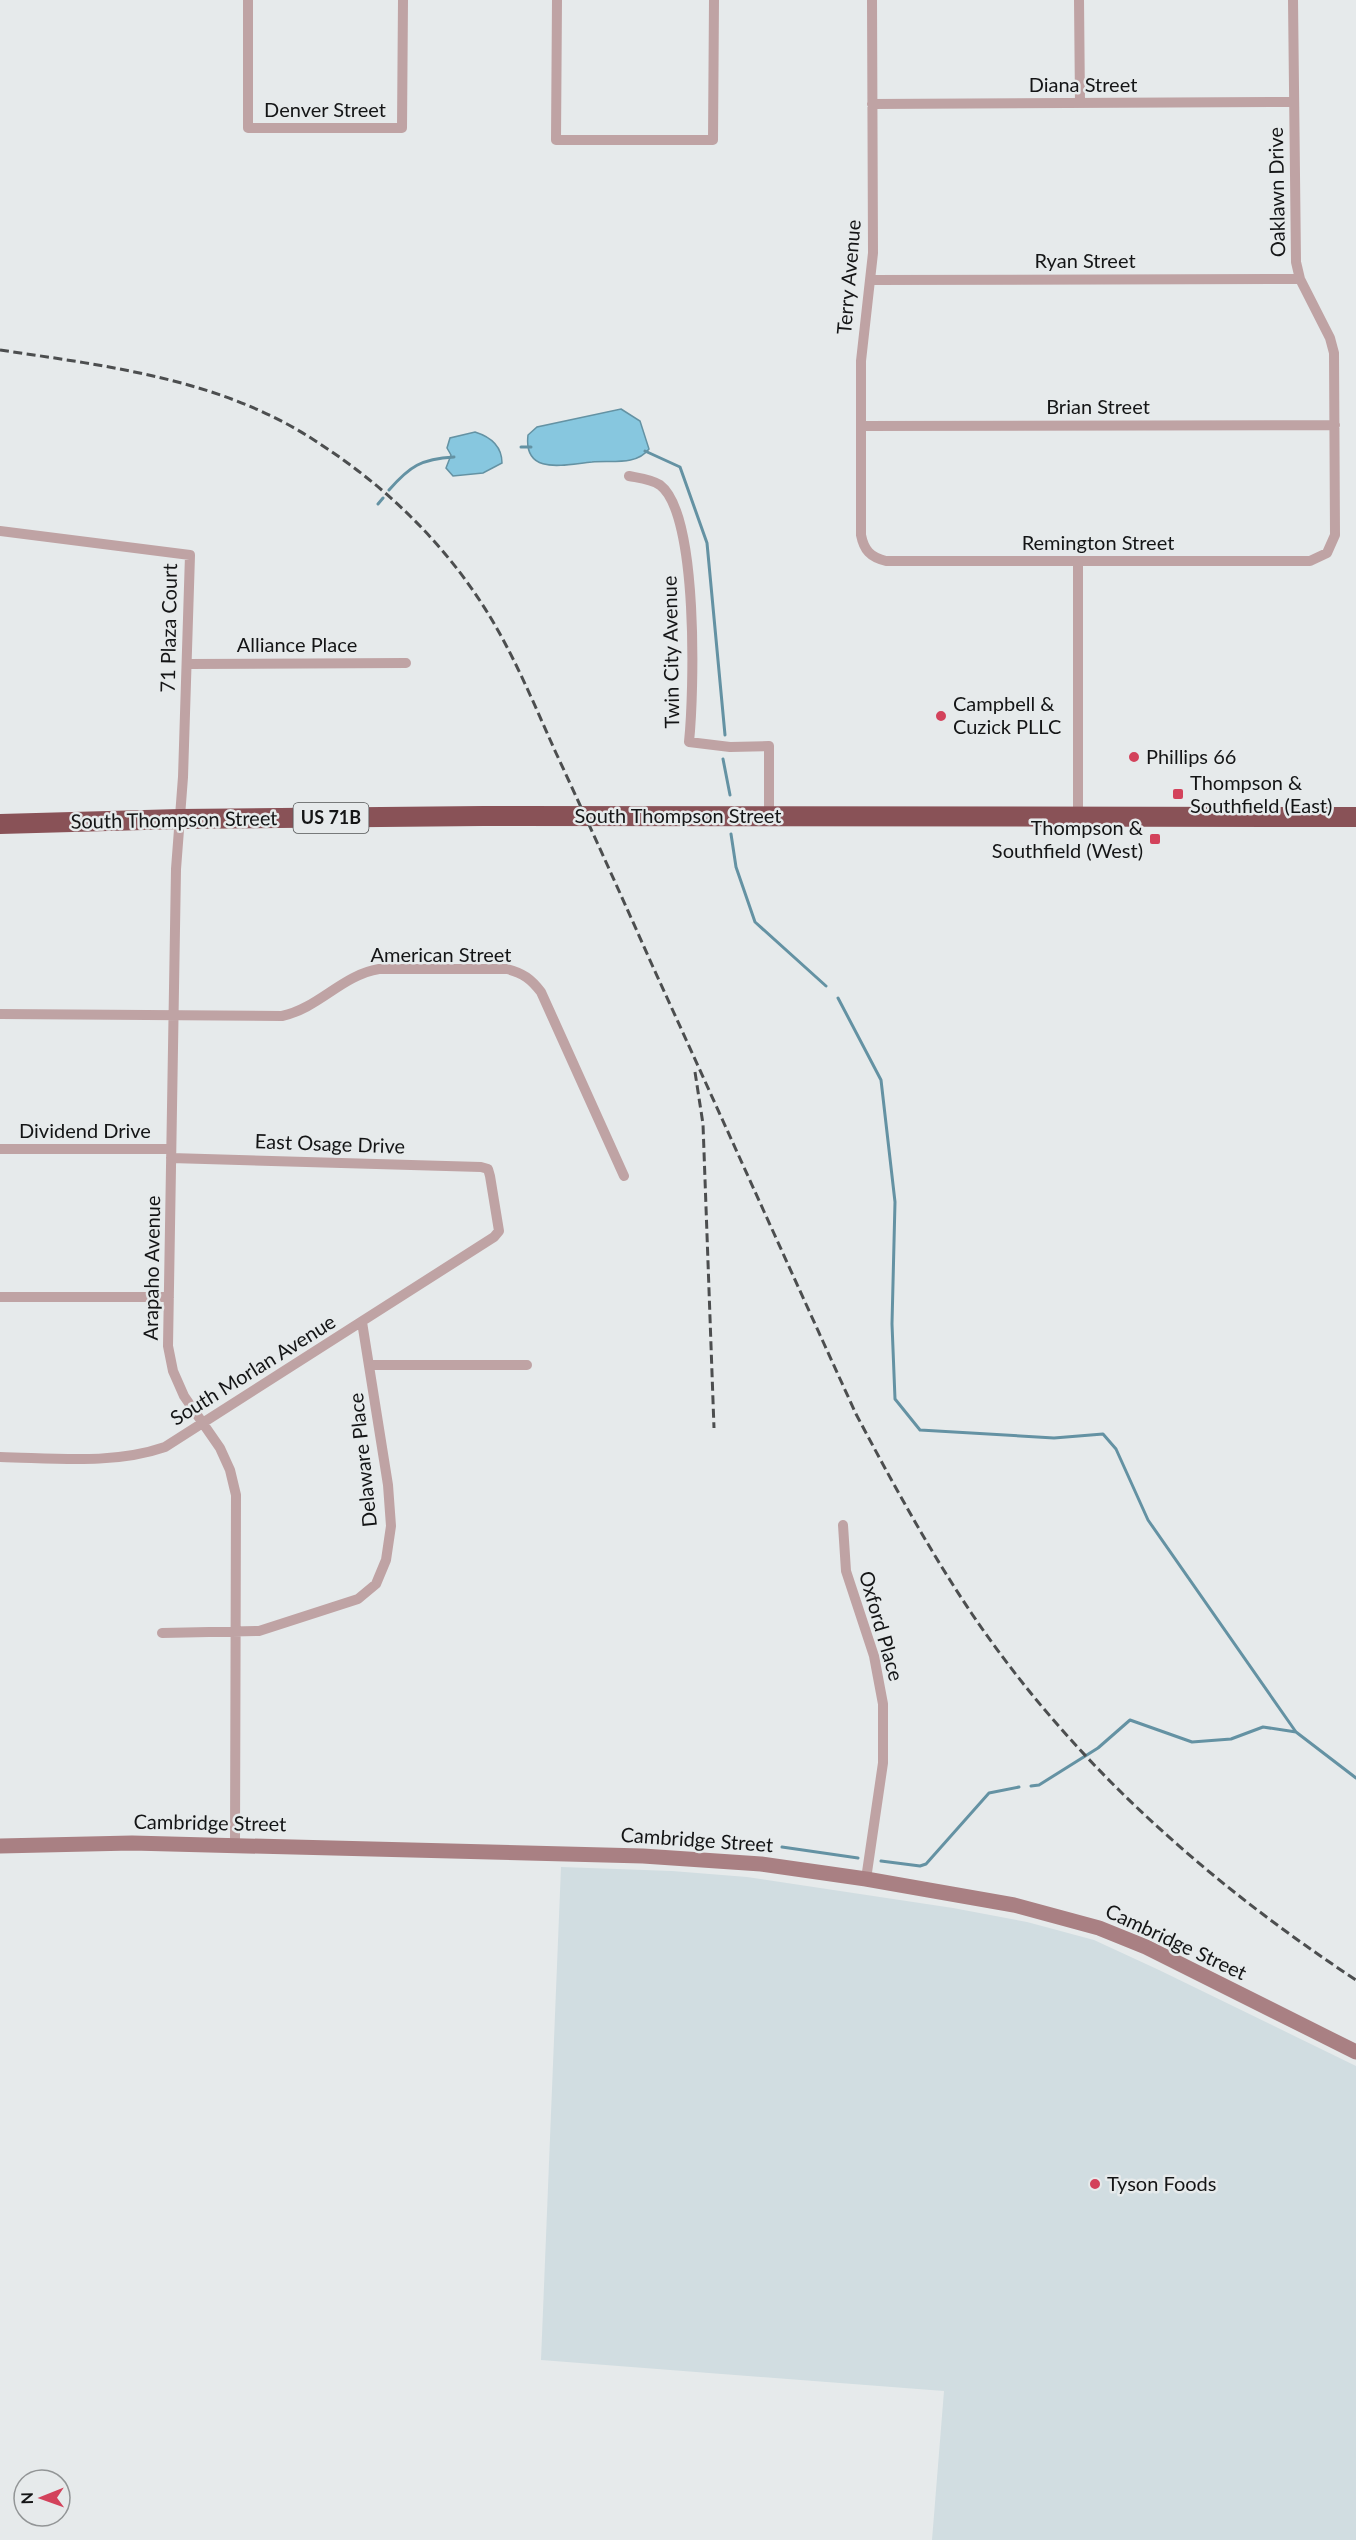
<svg xmlns="http://www.w3.org/2000/svg" width="1356" height="2540" viewBox="0 0 1356 2540" font-family="Lato,sans-serif">
	<rect width="100%" height="100%" fill="#e6eaeb"/>
	<path fill="#d1dde1" d="M561,1867L672,1871L747,1877L953,1908L1027,1922L1094,1940L1159,1970L1356,2066V2540H932L944,2391L541,2360Z"/>
	<path fill="#87c7df" stroke="#6492a3" stroke-width="1.5" d="M621,409L640,421L649,449C636,466 611,460 592,462C567,464 523,477 528,435L537,427Z
		M475,432C491,437 502,446 502,463L483,473L453,476L446,468L451,455L447,448L450,438Z"/>
	<g fill="none" stroke-linecap="round" stroke-linejoin="round">
		<path stroke="#6492a3" stroke-width="3" d="M521,447H531
			M645,451L680,467L707,543L725,735
			M389,490C410,466 421,459 454,457
			M378,504L383,498
			M723,759L730,795
			M731,834L736,867L755,922L826,986
			M838,998L881,1080L895,1202L892,1324L895,1399L920,1430L1054,1438L1103,1434L1116,1449L1148,1520L1296,1732L1356,1778
			M1031,1786L1039,1785L1098,1748L1130,1720L1192,1742L1231,1739L1263,1727L1296,1732
			M782,1847L858,1858
			M881,1861L920,1866L926,1864L989,1793L1019,1787"/>
		<path stroke="#bfa3a4" stroke-width="10" d="M248,0V128H402L403,0
			M557,0L556,140H713L714,0
			M872,0L873,253L861,361V535C864,550 870,557 886,561H1310L1327,553L1335,535L1334,353L1330,338L1300,279L1296,262L1293,0
			M1079,0L1080,103
			M872,104L1294,102
			M870,280L1300,279
			M861,426L1335,425
			M629,476C639,478 651,479 660,485C699,514 694,694 689,742L730,747L769,746V816
			M0,531L190,555L183,777L176,869L168,1346L173,1371L184,1396L220,1448L230,1470L236,1495L235,1844
			M1078,561V817
			M188,664L406,663
			M0,1014L282,1016C319,1008 342,975 379,969H507C523,973 531,979 541,992L624,1176
			M0,1149H171
			M0,1297H169
			M370,1365H527
			M0,1457C54,1458 113,1465 165,1447L494,1237L499,1231L490,1176L488,1169L481,1167L171,1158
			M843,1525L846,1571L874,1656L883,1704V1763L866,1879
			M162,1633L259,1631L358,1599L376,1584L386,1560L391,1526L388,1485L362,1322"/>
		<path stroke="#a98083" stroke-width="15" d="M0,1846L132,1843L643,1856L761,1864L866,1879L1014,1905L1099,1928L1146,1947L1356,2052"/>
		<path stroke="#895257" stroke-width="20" d="M0,824L180,819L483,816L1356,817"/>
		<path stroke="#4c4e4f" stroke-width="3" stroke-dasharray="9 4.5" stroke-linecap="butt" d="M0,350C108,366 220,379 314,440C391,489 456,554 500,634C521,672 538,713 556,753C589,824 621,895 653,967C721,1116 788,1265 856,1414C892,1482 929,1550 972,1614C1073,1763 1206,1881 1356,1980
			M695,1072L703,1124L714,1428"/>
	</g>
	<g fill="#d3425b" stroke="#e6eaeb" stroke-width="2">
		<circle cx="941" cy="716" r="6"/>
		<circle cx="1134" cy="757" r="6"/>
		<rect x="1172" y="788" width="12" height="12" rx="3"/>
		<rect x="1149" y="833" width="12" height="12" rx="3"/>
		<circle cx="1095" cy="2184" r="6"/>
	</g>
	<g text-anchor="middle" stroke-width="5" stroke-linejoin="round" paint-order="stroke">
		<rect fill="#e6eaeb" stroke="#535556" stroke-width="1.5" x="293.5" y="803" width="75" height="30" rx="4.5"/>
		<g font-size="18" font-weight="bold" fill="#141516">
			<text x="331" y="824">US 71B</text>
		</g>
		<g font-size="20" fill="#141516" stroke="#e6eaeb">
			<text x="1083" y="92">Diana Street</text>
			<text x="325" y="117">Denver Street</text>
			<text transform="translate(1277 192) rotate(-91)" y="7">Oaklawn Drive</text>
			<text x="1085" y="268">Ryan Street</text>
			<text transform="translate(849 277) rotate(-85)" y="7">Terry Avenue</text>
			<text x="1098" y="414">Brian Street</text>
			<text x="1098" y="550">Remington Street</text>
			<text transform="translate(169 628) rotate(-89)" y="7">71 Plaza Court</text>
			<text x="297" y="652">Alliance Place</text>
			<text transform="translate(671 652) rotate(-91)" y="7">Twin City Avenue</text>
			<text x="678" y="823">South Thompson Street</text>
			<text transform="translate(174 820) rotate(-1)" y="7">South Thompson Street</text>
			<text x="441" y="962">American Street</text>
			<text x="85" y="1138">Dividend Drive</text>
			<text transform="translate(330 1144) rotate(2)" y="7">East Osage Drive</text>
			<text transform="translate(152 1268) rotate(-89)" y="7">Arapaho Avenue</text>
			<text transform="translate(253 1370) rotate(-32)" y="7">South Morlan Avenue</text>
			<text transform="translate(363 1460) rotate(-96)" y="7">Delaware Place</text>
			<text transform="translate(881 1626) rotate(74)" y="7">Oxford Place</text>
			<text transform="translate(210 1823) rotate(1)" y="7">Cambridge Street</text>
			<text transform="translate(697 1840) rotate(4)" y="7">Cambridge Street</text>
			<text transform="translate(1176 1942) rotate(25)" y="7">Cambridge Street</text>
		</g>
		<g font-size="20" fill="#141516" stroke="#e6eaeb" text-anchor="start">
			<text x="953" y="711">Campbell &amp;<tspan x="953" dy="23">Cuzick PLLC</tspan></text>
			<text x="1146" y="764">Phillips 66</text>
			<text x="1190" y="790">Thompson &amp;<tspan x="1190" dy="23">Southfield (East)</tspan></text>
			<text x="1143" y="835" text-anchor="end">Thompson &amp;<tspan x="1143" dy="23">Southfield (West)</tspan></text>
			<text x="1107" y="2191">Tyson Foods</text>
		</g>
	</g>
	<g transform="translate(42 2498) rotate(269)"><circle r="28" fill="#e6eaeb" stroke="#929596" stroke-width="1.5"/>
	<path d="M0-4.5L10 22L0 15L-10 22Z" fill="#d3425b"/>
	<text y="-9" font-size="16" font-weight="bold" text-anchor="middle" fill="#141516">N</text>
	</g>
</svg>
